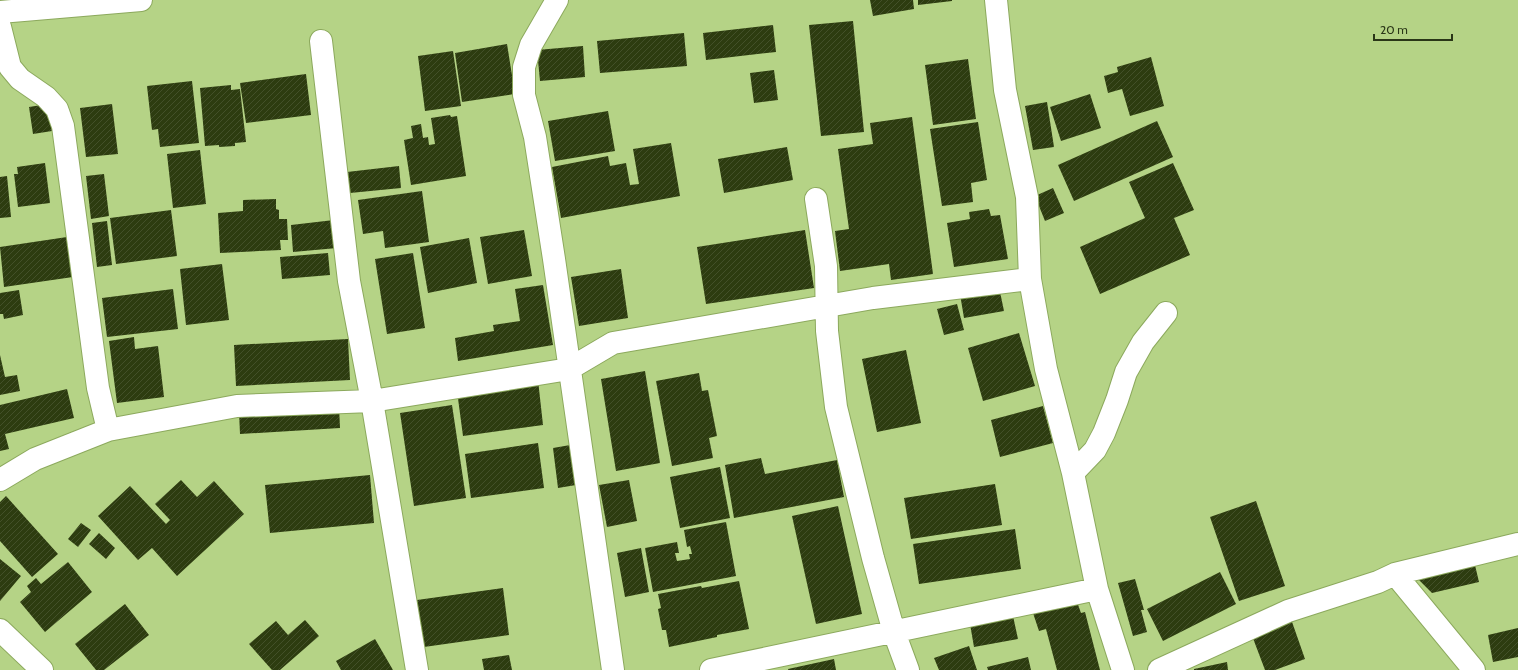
<svg xmlns="http://www.w3.org/2000/svg" width="1518" height="670" viewBox="0 0 1518 670" font-family="Cabin,sans-serif">
	<defs>
		<pattern id="building-hatch" width="6" height="6" patternUnits="userSpaceOnUse"><rect width="6" height="6" fill="#2d3c10"/><path d="M-1 1l2-2M0 6l6-6M5 7l2-2" fill="none" stroke="#435029"/></pattern>
	</defs>
	<rect width="100%" height="100%" fill="#b5d386"/>
	<path fill="url(#building-hatch)" d="M870,0H913L914,9L873,16Z
		M918,0H952V1L918,5Z
		M853,21L864,132L821,136L809,25Z
		M773,25L776,52L706,60L703,33Z
		M684,33L687,66L600,73L597,41Z
		M507,44L515,94L462,102L455,53Z
		M583,46L585,77L540,81L537,50Z
		M453,51L461,106L425,111L418,56Z
		M1151,57L1164,106L1130,116L1122,89L1108,93L1104,76L1118,72L1117,67Z
		M968,59L976,119L933,125L925,65Z
		M774,70L778,100L754,103L750,73Z
		M306,74L311,115L246,123L240,83Z
		M192,81L199,143L160,147L158,129L152,130L147,86Z
		M231,85V90L240,89L246,142L235,143V146L219,147V145L205,146L200,88Z
		M1090,94L1101,128L1061,141L1050,107Z
		M1047,102L1054,147L1033,150L1025,106Z
		M48,104L52,131L33,134L29,107Z
		M112,104L118,154L86,157L80,108Z
		M608,111L615,151L555,161L548,121Z
		M450,115L451,117L457,116L466,176L411,185L404,140L413,138L411,126L421,124L423,138L428,137L429,145L435,144L431,118Z
		M912,117L933,274L891,280L889,264L840,271L835,231L849,229L838,149L873,144L870,123Z
		M1157,121L1173,157L1074,201L1058,165Z
		M978,122L987,180L971,183L973,202L942,206L930,129Z
		M671,143L680,196L561,218L552,167L608,156L610,166L626,163L630,185L639,184L633,149Z
		M787,147L793,180L724,193L718,159Z
		M200,150L206,204L173,208L167,154Z
		M45,163L50,203L18,207L14,174H18L17,167Z
		M1173,163L1194,210L1174,218L1190,255L1100,294L1080,247L1145,218L1129,182Z
		M399,166L401,188L350,193L347,172Z
		M104,174L109,216L91,219L86,176Z
		M7,176L11,217L0,218V177Z
		M1053,188L1064,213L1045,221L1035,196Z
		M422,191L429,242L385,248L383,231L363,234L358,200Z
		M276,199V209L279,210V219H287L288,240H280L281,250L220,253L218,213L243,211V200Z
		M989,209L991,216L1000,215L1008,259L954,267L947,223L970,219L969,212Z
		M171,210L177,256L116,264L110,218Z
		M334,220L337,248L293,252L291,225Z
		M107,221L112,265L97,267L92,223Z
		M524,230L532,276L488,284L480,237Z
		M805,230L814,288L706,304L697,247Z
		M67,237L73,277L4,287L0,247Z
		M469,238L477,283L428,293L420,247Z
		M328,253L330,275L282,279L280,257Z
		M413,253L425,328L387,334L375,259Z
		M222,264L229,320L186,325L180,269Z
		M621,269L628,318L579,326L571,277Z
		M543,285L553,345L458,361L455,338L494,331L493,325L520,321L515,289Z
		M999,287L1004,311L964,318L960,294Z
		M173,289L178,329L107,337L102,298Z
		M19,290L23,315L4,319L3,314H0V293Z
		M957,304L964,330L944,335L937,309Z
		M1019,333L1035,386L983,401L968,348Z
		M134,337L135,349L158,346L164,397L117,403L109,341Z
		M348,339L350,380L236,386L234,345Z
		M906,350L921,423L877,432L862,359Z
		M0,355L5,377L17,375L20,391L0,395Z
		M645,371L660,463L616,471L601,379Z
		M699,373L702,391L708,390L717,436L709,438L713,458L672,466L656,381Z
		M538,380L543,425L463,436L457,391Z
		M67,389L74,418L5,434L9,449L0,451V405Z
		M452,405L466,498L414,506L400,413Z
		M339,406L340,428L240,434L239,412Z
		M1043,406L1053,443L1000,457L991,420Z
		M538,443L544,488L471,498L465,454Z
		M576,444L582,484L558,488L553,448Z
		M761,458L765,474L837,460L844,497L734,518L725,465Z
		M720,467L730,518L680,528L670,477Z
		M370,475L374,523L270,533L265,485Z
		M181,480L197,497L214,481L244,514L177,576L152,548L138,560L98,516L130,486L166,524L170,520L155,504Z
		M629,480L637,521L607,527L599,485Z
		M995,484L1002,525L911,539L904,498Z
		M6,496L58,554L32,577L0,541V502Z
		M1256,501L1285,586L1239,601L1210,517Z
		M838,506L862,614L816,624L792,516Z
		M726,522L736,576L653,592L645,548L677,542L679,553H675L677,561L690,559L689,554H692L690,546L687,547L684,530Z
		M81,523L91,530L78,547L68,539Z
		M1015,529L1021,569L919,584L913,544Z
		M99,533L115,548L106,559L89,544Z
		M641,548L649,592L625,597L617,553Z
		M0,559L21,576L0,601Z
		M1474,561L1479,582L1432,593L1414,575Z
		M68,562L92,592L45,632L20,602L31,592L27,586L36,578L41,584Z
		M1220,572L1236,604L1163,641L1147,609Z
		M1135,579L1144,610H1141L1147,632L1133,636L1118,583Z
		M739,581L749,629L717,635V637L669,647L666,630H662L658,609L661,608L658,594L701,586L702,588Z
		M503,588L509,635L424,647L417,600Z
		M1076,599L1081,613L1085,612L1100,670H1057L1046,629L1039,631L1033,613Z
		M125,604L149,635L104,670H96L75,644Z
		M1013,616L1018,639L974,647L970,624Z
		M1291,619L1305,659L1275,670H1265L1251,633Z
		M305,620L319,636L280,670H272L249,644L276,621L288,635Z
		M1518,628V657L1493,662L1488,635Z
		M375,639L393,670H341L336,661Z
		M969,646L977,670H939L934,658Z
		M509,655L512,670H484L482,659Z
		M1028,657L1031,670H988L987,667Z
		M834,659L836,670H788V669Z
		M1227,662L1228,670H1194V669Z"/>
	<g fill="none" stroke-linecap="round" stroke-linejoin="round">
		<defs>
			<path id="minor" d="M557,0L531,45L524,67V95L535,137L554,259L613,670
				M996,0L1005,90L1027,197L1030,279L1046,369L1073,473L1097,589L1123,670
				M0,12L141,0
				M0,27L10,67L20,79L46,97L57,109L63,126L98,388L108,430
				M321,41L349,281L372,401L417,670
				M816,199L826,266L827,331L836,407L873,558L894,632L908,670
				M1073,473L1095,450L1104,433L1117,400L1126,372L1143,342L1166,313
				M0,480L35,459L108,430L237,406L372,401L569,369L613,343L873,298L1030,279
				M1395,574L1474,670
				M0,630L42,670
				M711,670L1097,589
				M1159,670L1288,611L1378,582L1395,574L1518,544"/>
		</defs>
		<use href="#minor" stroke="#8ca95d" stroke-width="24"/>
		<use href="#minor" stroke="#fff" stroke-width="22"/>
	</g>
	<path d="M1374 34v6h78v-6" fill="none" stroke="#2a3617" stroke-width="2"/>
	<text x="1380" y="34" font-size="12" fill="#2a3617" stroke="#b5d386" stroke-width="3" paint-order="stroke">20 m</text>
</svg>
